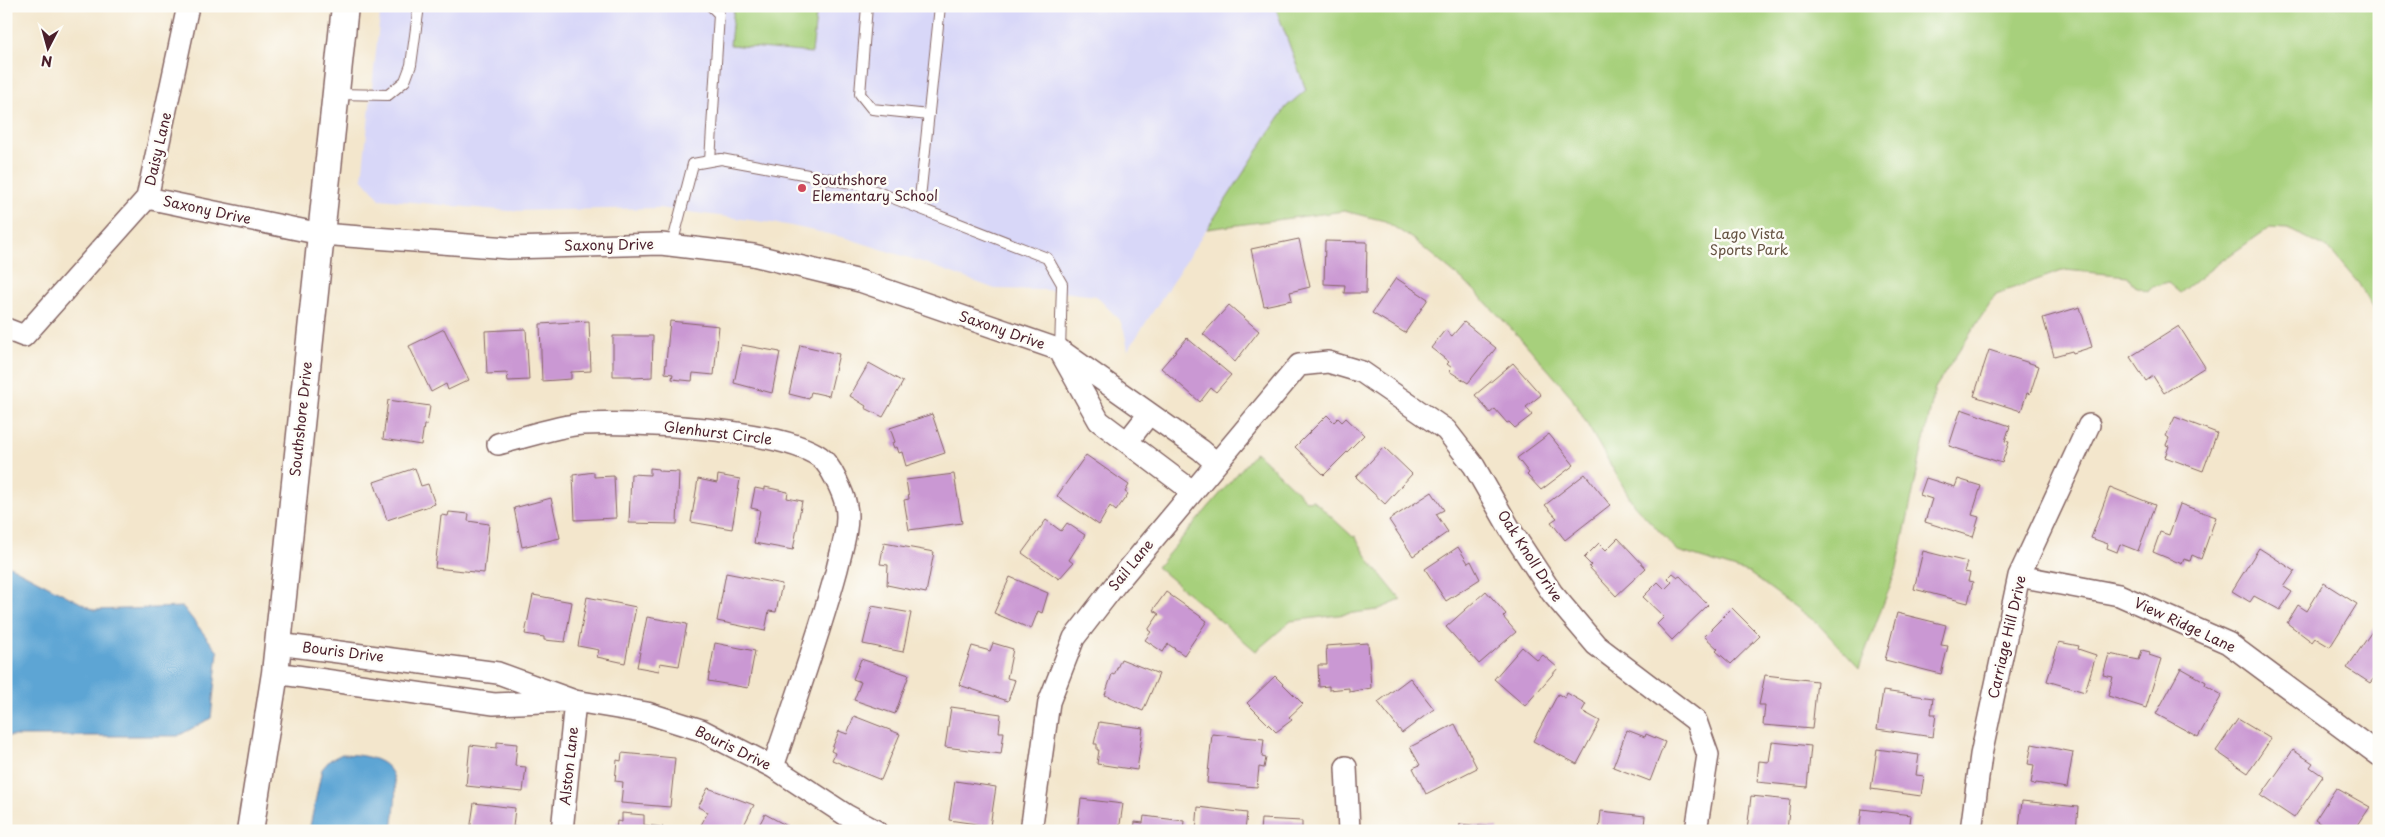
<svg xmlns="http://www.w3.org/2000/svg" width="2385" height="837" viewBox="0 0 2385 837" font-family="'Playpen Sans',sans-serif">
	<rect width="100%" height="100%" fill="#fdfcf7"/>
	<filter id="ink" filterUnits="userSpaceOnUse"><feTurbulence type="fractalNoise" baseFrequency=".02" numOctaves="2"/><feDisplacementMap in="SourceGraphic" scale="10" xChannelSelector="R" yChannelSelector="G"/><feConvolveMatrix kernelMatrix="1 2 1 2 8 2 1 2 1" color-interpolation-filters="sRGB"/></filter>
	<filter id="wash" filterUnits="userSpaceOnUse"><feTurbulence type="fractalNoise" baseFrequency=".0096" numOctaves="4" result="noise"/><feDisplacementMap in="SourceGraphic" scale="20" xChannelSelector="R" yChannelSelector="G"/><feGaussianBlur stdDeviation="1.12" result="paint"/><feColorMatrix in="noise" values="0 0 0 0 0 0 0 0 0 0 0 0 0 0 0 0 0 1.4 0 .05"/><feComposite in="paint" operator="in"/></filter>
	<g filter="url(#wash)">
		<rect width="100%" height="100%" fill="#f3e6cc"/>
		<path fill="#d8d7f8" d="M381,6H1275L1306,90L1286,107L1128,350L1124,330L1120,320L1096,296L1046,290L995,289L922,262L846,238L787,225L659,208L509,211L380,199L362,178Z"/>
		<path fill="#a7d07b" stroke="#787853" d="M734,6H817L812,53L730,45Z
			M1275,6H2379V320L2359,284L2330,250L2288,229L2269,228L2220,262L2180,293L2167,282L2150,288L2148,291L2134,286L2128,276L2065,270L1996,294L1935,388L1897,568L1859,668L1817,623L1749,573L1678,551L1634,505L1570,395L1524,342L1473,289L1414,240L1385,221L1344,211L1207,229L1286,107L1306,90Z
			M1256,452L1307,501L1313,500L1353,537L1355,536L1371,563L1401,600L1377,610L1291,621L1256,651L1157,567Z"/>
		<path fill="#5da5d4" stroke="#546280" d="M6,564L94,610L183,607L218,652L211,718L178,736H6Z
			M342,754C404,756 398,781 392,831H309L322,769L330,760Z"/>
		<g id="blocks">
			<path fill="#ca98d3" d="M1299,239L1310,287L1290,292L1292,300L1264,306L1251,249Z
				M1325,241L1367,242L1366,293H1344L1345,285L1324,284Z
				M1396,278L1428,299L1405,333L1372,313Z
				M1229,305L1259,331L1235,362L1203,334Z
				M2080,307L2092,347L2073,353L2072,351L2054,356L2043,318Z
				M589,321L591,371L571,372V379L542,381L540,324Z
				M670,321L719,326L714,375L693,373L692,381L672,379L673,374L665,373Z
				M1464,322L1496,348L1468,383L1449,371L1452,368L1447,364L1449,362L1431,348L1445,330L1452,336Z
				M2179,326L2205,367L2164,393L2153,376L2146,381L2130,357Z
				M444,329L469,380L448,390L446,384L431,392L409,346Z
				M526,329L529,380L508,381L507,373L487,374L485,331Z
				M613,336H653L652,377L632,378V376H613Z
				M1187,338L1231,375L1216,392L1211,388L1200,402L1161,368Z
				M742,345L780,352L772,393L734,383Z
				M800,345L839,354L829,396L811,392L809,399L789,394Z
				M1989,350L2039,366L2030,394L2027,393L2021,411L1974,396Z
				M869,363L903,382L883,417L865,408L866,406L850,396Z
				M1513,363L1541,395L1526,407L1532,415L1515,428L1509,422L1507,423L1495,409L1490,413L1475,395Z
				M388,400L430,406L427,425H424L421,445L383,439Z
				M1961,409L2010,426L2005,441L2009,442L2002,463L1949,446Z
				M932,414L945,453L906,466L902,452L899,453L897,447L894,448L892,443L895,442L890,428Z
				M1327,415L1334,422L1338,418L1342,422L1346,418L1364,435L1324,475L1295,447Z
				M2175,417L2217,433L2203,471L2165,457L2169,446L2166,445L2169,438L2166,436Z
				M1549,434L1574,465L1541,490L1527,475L1529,473L1517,458Z
				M1384,447L1412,474L1385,504L1356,477Z
				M1086,455L1129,485L1125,492L1128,494L1116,511L1110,506L1099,525L1057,496Z
				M415,468L421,486L428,484L435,504L387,520L374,482Z
				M650,468L659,469V471L679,472L677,524L629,523L631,474L650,475Z
				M594,472V477L614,476L616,518L575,520L573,475Z
				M954,474L962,523L909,530L904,500L909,499L906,480Z
				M1585,474L1610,505L1565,540L1551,522L1557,518L1545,505Z
				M718,475L740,479L732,529L691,522L698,479L717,483Z
				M1926,478L1955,487L1958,479L1981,486L1972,515L1979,517L1973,537L1925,522L1932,499L1920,495Z
				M765,487L788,492L787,498L802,501L793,550L754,543L760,510L751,508L755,488L765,490Z
				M2110,487L2155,505L2138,551L2120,544L2117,552L2107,548L2108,544L2091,538Z
				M1432,492L1444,510L1436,514L1448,532L1413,556L1389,520Z
				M551,498L560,538L522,547L514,508Z
				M2180,504L2216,517L2201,559L2192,555L2190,561L2184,559L2182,564L2153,552L2160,532L2169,535Z
				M449,512L469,514L468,521L489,524L484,573L435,568L441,515L448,516Z
				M1046,520L1061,531L1067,523L1085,535L1069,560L1073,563L1059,579L1022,553Z
				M1618,538L1646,568L1616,596L1589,567L1591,565L1584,558L1599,543L1606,550Z
				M884,543L934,552L926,593L887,585L888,565L880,564Z
				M1458,547L1468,563L1471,561L1480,579L1446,601L1425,569Z
				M2259,548L2295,571L2284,587L2292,592L2280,610L2254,596L2250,602L2232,591Z
				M1923,551L1967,562L1964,572L1970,573L1968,581L1973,582L1968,603L1914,589Z
				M726,573L782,584L776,612L769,611L765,631L717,621Z
				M1673,573L1678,577L1680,576L1708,605L1672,640L1657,624L1664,617L1643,597L1658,582L1665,589L1672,582L1668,578Z
				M1010,577L1048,593L1042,613L1038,611L1031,629L994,613Z
				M2324,583L2357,604L2330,647L2315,638L2312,642L2287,623L2298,605L2307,611Z
				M1486,591L1506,614L1503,617L1516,632L1479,664L1446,627Z
				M1166,592L1207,621L1184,655L1168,644L1163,652L1145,640L1151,632L1148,630L1159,614L1153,610Z
				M533,595L572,602L565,642L544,640V637L525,634Z
				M587,597L636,607L625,663L597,657L599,650L578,646Z
				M872,606L911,613L903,652L863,644Z
				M1732,608L1760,636L1731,664L1716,651L1718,649L1704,636Z
				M1897,613L1946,625L1941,645L1948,646L1941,674L1885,660Z
				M647,617L687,624L679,666L660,663L659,671L637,667Z
				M2379,621V680L2375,677L2370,683L2347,668Z
				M2059,642L2079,646L2078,649L2096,655L2085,692L2047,681Z
				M715,643L755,651L748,688L708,681Z
				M993,643L1013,649L1007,678L1015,680L1008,701L959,685L972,646L990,651Z
				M1368,643L1371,688L1349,692V688L1329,690V686L1319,687L1318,665H1327L1326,646Z
				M1522,647L1537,660L1543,655L1558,668L1525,706L1494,679Z
				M2142,650L2150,652L2149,655L2161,659L2146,708L2108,696L2113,677L2103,675L2109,654L2139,660Z
				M861,659L909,675L895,714L854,700L861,682L853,679Z
				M1121,659L1159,674L1143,711L1105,695L1112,674L1114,675Z
				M2181,668L2206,682L2205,685L2222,695L2198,737L2156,714Z
				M1765,675L1817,681L1812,729L1763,725L1765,705H1759Z
				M1275,676L1303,704L1289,717L1292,720L1276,732L1247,703Z
				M1410,678L1434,709L1402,733L1378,702Z
				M1883,691L1933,698L1931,714H1936L1933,737L1877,729Z
				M1567,693L1586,704L1582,711L1600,721L1577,764L1533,741L1558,694L1565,698Z
				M951,707L1001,714L999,732H1004L1001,754L945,747Z
				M854,716L900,734L881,780L832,760L835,753L831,751L839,731L847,734Z
				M2238,719L2271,739L2248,773L2216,751Z
				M1099,722L1143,728L1137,770L1097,764L1099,750H1097V744H1094Z
				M1455,724L1477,768L1426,794L1413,768L1420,765L1410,747Z
				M1627,730L1645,737L1646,734L1665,742L1650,781L1613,767Z
				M1212,734L1264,739L1262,757L1266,758L1264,768L1259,767L1257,787L1207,783Z
				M497,742L517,744L515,766L526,767L523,792L466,786L470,745L497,748Z
				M1772,742L1811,746L1807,787L1757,782L1759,761L1769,762Z
				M2032,744L2073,752L2067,788L2036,783L2035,785L2031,784L2034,765L2028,764Z
				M1877,749L1919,755L1916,775L1924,776L1921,796L1871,789Z
				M2293,750L2313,763L2310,767L2323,776L2294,818L2261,796Z
				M622,753L675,758L670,807L621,803L623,782L615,781L617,760L621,761Z
				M955,781L996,787L990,826L949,820Z
				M708,788L754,805L741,831H713L701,825L708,812L698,807Z
				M2336,788L2370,807L2354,831H2331L2315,820Z
				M1751,796L1790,800L1787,831H1747Z
				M1081,799L1123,804L1119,831H1077Z
				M2022,801L2078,807L2076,831H2026L2019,828Z
				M474,803L515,808L513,827H519V831H470Z
				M1198,807L1247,813L1245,831H1196Z
				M1862,809L1911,815L1909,831H1859Z
				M1601,811L1645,816L1644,826L1650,827V831H1599Z
				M622,813L644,815V825L663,827V831H616L617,821L622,822Z
				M765,814L791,828L789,831H756Z
				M1144,816L1184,821L1183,831H1134L1135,822L1143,823Z
				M1261,819L1302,821V831H1260Z
				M1460,824L1498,828V831H1459Z"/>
		</g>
	</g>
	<g filter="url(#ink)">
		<use href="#blocks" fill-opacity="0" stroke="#856563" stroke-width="1"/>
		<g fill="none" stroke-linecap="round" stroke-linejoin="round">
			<defs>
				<path id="service" d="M867,6L860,94L872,109L929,115
					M337,94L388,95L405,81L411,65L419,6
					M710,161L719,14L711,6
					M919,208L940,6
					M672,245L693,164L721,159L857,184L1047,258L1062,284L1060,350"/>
				<path id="minor" d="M147,198L321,234L508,248L661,244L753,255L860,281L1060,350L1201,450L1216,463
					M6,329L24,336L147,198L188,6
					M1062,355L1099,421L1192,491
					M1127,442L1149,414
					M498,444C523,438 557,426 582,424C632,421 781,429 820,457C830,464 844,494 846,506C850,524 841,552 837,569C819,636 795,701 773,767
					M2019,576L2119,595L2228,643L2379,755
					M278,644L498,673L575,701L647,713L701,730L773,767L846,815L876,831
					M275,673L494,704L565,701
					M1346,767L1349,831
					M562,831L575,701
					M1031,831L1049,702L1074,638L1115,585L1299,365L1328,362L1362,372L1446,430L1474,466L1510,529L1552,593L1596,645L1696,721L1708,755L1696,831
					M1971,831L1981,755L2019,576L2089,425"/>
				<path id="tertiary" d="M250,831L275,673L345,6"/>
			</defs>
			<use href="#service" stroke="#856563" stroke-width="12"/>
			<use href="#minor" stroke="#856563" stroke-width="24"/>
			<use href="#tertiary" stroke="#856563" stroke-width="29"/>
			<use href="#service" stroke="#fff" stroke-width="10"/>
			<use href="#minor" stroke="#fff" stroke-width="21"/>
			<use href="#tertiary" stroke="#fff" stroke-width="26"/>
		</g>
	</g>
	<circle fill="#d1495b" stroke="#fdfcf7" stroke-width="2" cx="802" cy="188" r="5"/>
	<g text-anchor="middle" stroke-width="5" stroke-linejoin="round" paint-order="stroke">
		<g font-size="14" fill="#4a1f2b" stroke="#fdfcf7">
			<text transform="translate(158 149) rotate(-77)" y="5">Daisy Lane</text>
			<text transform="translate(207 210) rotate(12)" y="5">Saxony Drive</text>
			<text transform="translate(609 245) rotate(-1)" y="5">Saxony Drive</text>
			<text transform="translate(1002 330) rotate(19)" y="5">Saxony Drive</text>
			<text transform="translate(301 419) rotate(-84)" y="5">Southshore Drive</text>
			<text transform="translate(718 433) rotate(7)" y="5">Glenhurst Circle</text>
			<text transform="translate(1530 556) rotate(57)" y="5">Oak Knoll Drive</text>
			<text transform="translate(1131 565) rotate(-51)" y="5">Sail Lane</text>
			<text transform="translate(2185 625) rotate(25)" y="5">View Ridge Lane</text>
			<text transform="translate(2007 637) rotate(-77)" y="5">Carriage Hill Drive</text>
			<text transform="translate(343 652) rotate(7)" y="5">Bouris Drive</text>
			<text transform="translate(733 748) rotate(26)" y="5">Bouris Drive</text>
			<text transform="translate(569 766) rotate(-84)" y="5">Alston Lane</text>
		</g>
		<g font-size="14" fill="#4a1f2b" stroke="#fdfcf7" text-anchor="start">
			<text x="812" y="185">Southshore<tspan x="812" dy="16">Elementary School</tspan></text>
		</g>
		<g font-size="14" fill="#665443" stroke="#fdfcf7">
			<text x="1749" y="239">Lago Vista<tspan x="1749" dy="16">Sports Park</tspan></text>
		</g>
	</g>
	<rect width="2385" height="837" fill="none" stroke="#fdfcf7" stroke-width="25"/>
	<g transform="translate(48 48) rotate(186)" stroke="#fdfcf7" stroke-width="4" paint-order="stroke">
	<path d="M0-4L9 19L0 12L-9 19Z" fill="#4a1f2b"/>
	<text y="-8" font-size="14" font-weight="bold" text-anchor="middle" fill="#4a1f2b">N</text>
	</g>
</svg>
